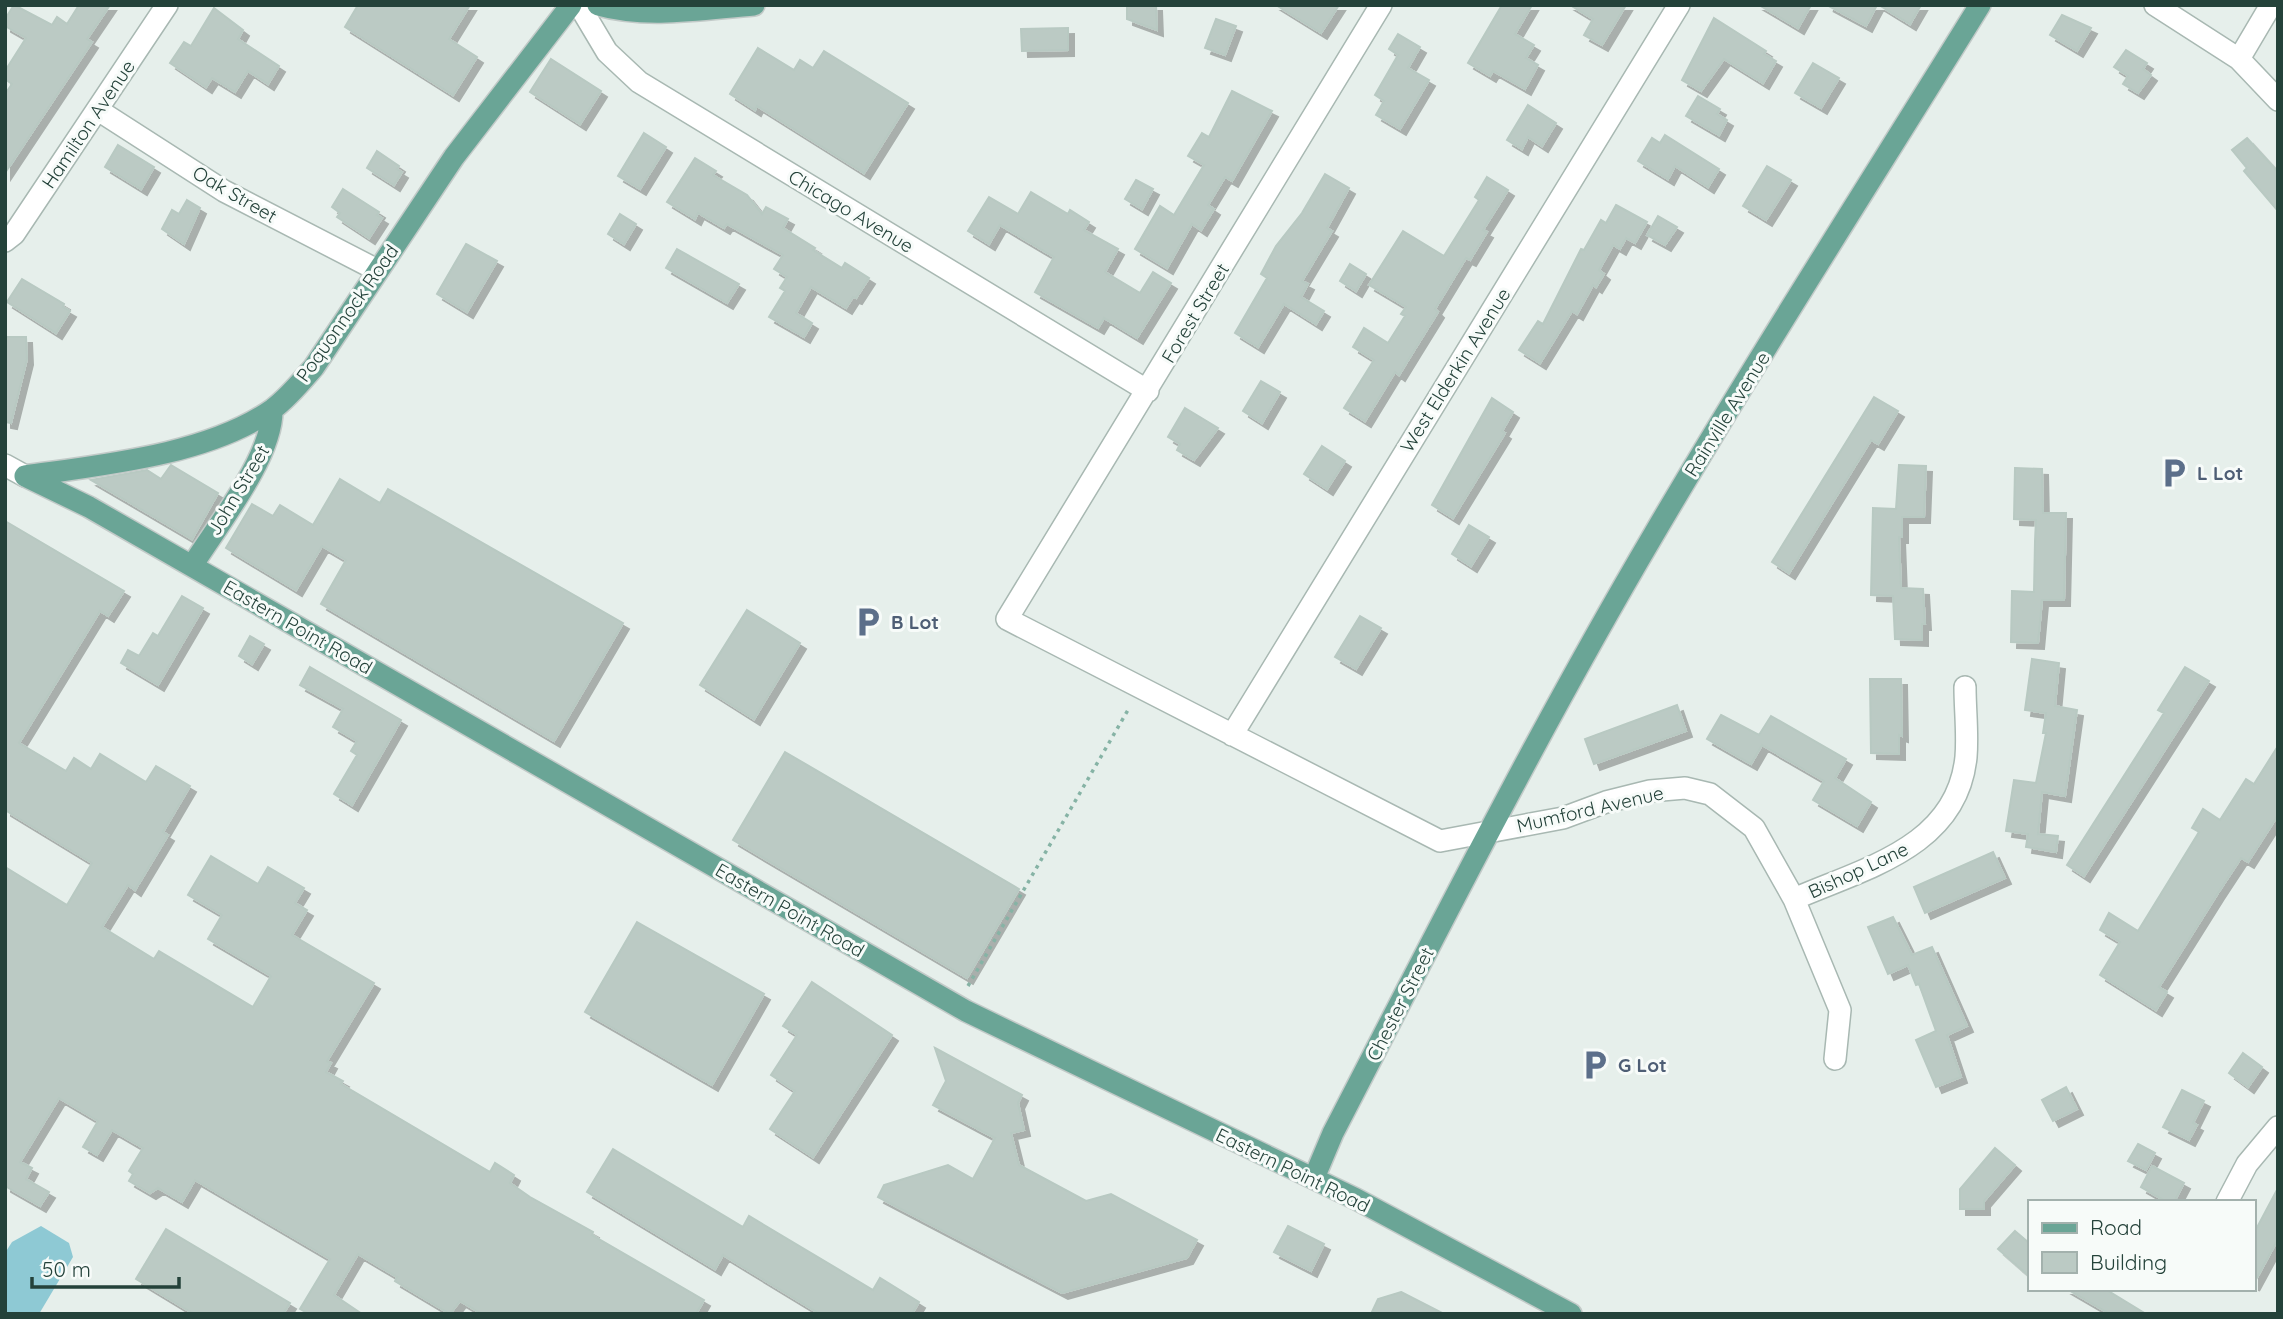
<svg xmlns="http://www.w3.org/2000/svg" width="2283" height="1319" viewBox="0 0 2283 1319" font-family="Quicksand,sans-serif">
	<defs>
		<filter id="shadow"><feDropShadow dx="6" dy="6" stdDeviation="0" flood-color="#0004"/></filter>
	</defs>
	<rect width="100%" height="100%" fill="#e6efeb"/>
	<path fill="#8ec9d4" d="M41,1226L69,1243L73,1257L39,1314H5V1253L12,1242Z"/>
	<path fill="#bbcac4" stroke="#b8c9c2" stroke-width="2" filter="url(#shadow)" d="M14,5L52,25L57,17L67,24L79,5H110L87,39L92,42L5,173V94L12,84L5,79V71L26,38L5,26V19Z
		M358,5H470L449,39L477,57L453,95L345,27Z
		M1127,5H1156L1157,30L1127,19Z
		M1276,5H1339L1321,33Z
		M1502,5H1532L1515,34L1534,45L1526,58L1538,65L1525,89L1493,71L1490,76L1468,63Z
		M1570,5H1626L1602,45L1584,35L1593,19Z
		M1759,5H1811L1798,28Z
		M1827,5H1877L1866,26Z
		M1879,5H1921L1910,24Z
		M214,8L243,30L238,39L279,66L268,84L248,71L235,92L212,78L206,87L170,63L184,42L191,46Z
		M2062,15L2091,28L2077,51L2050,35Z
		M1714,18L1766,51L1764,54L1776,61L1763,83L1724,59L1701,91L1682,80Z
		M1216,19L1236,26L1225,55L1205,48Z
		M1068,28V50L1022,51L1021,29Z
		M1398,34L1420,47L1408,68L1429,80L1400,129L1376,115L1384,101L1375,95L1398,55L1389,49Z
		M758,48L794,70L800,60L813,68L824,51L908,103L864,173L757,106L755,110L730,94Z
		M2126,50L2147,63L2143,69L2151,75L2138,93L2123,84L2128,76L2114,67Z
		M551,59L601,91L580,124L530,92Z
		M1813,63L1839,78L1821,108L1795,93Z
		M1232,91L1272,111L1232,181L1225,177L1208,205L1214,209L1201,230L1192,224L1167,268L1135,249L1160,206L1174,215L1204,165L1188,156L1202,133L1209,137Z
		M1698,96L1720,109L1717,114L1727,120L1719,135L1686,116Z
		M1528,105L1556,123L1542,146L1528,137L1522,149L1507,140Z
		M644,133L666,147L640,189L618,176Z
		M1665,135L1719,169L1708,187L1675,166L1668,179L1638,161L1652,138L1660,143Z
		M2247,138L2278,172V211L2244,171L2247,168L2232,150Z
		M118,145L154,167L141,189L105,167Z
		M377,151L399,166L397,169L402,172L394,185L367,168Z
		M695,158L716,171L713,175L747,195L762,214L766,207L788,219L783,228L815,248L813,250L842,268L845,263L869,278L856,298L853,297L846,308L811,287L796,313L812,323L804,337L769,317L785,291L780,288L787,277L774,269L783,255L727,224L724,228L698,213L695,219L667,202Z
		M1767,166L1791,180L1766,220L1743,206Z
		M1325,174L1349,188L1327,228L1332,231L1302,281L1308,284L1301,297L1324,311L1316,324L1284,304L1258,347L1235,333L1267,278L1261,274L1276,246L1302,213Z
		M1487,177L1508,190L1483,230L1487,232L1470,260L1466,258L1435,309L1438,312L1415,349L1399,375L1395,372L1365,421L1344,408L1374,360L1353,347L1364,328L1388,343L1405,316L1401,314L1406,307L1369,285L1403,231L1444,256L1479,200L1475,197Z
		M1136,180L1153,189L1142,209L1125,199Z
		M343,189L379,212L377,215L382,218L369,238L337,217L340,213L332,207Z
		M1031,192L1068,214L1070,210L1089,222L1084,230L1118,249L1105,272L1140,293L1153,272L1171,283L1137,338L1104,318L1098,328L1035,292L1054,257L1000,225L989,244L968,231L989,197L1018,214Z
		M187,200L200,208L184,244L162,229L172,210L179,214Z
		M1616,205L1647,222L1635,243L1626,238L1620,249L1613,245L1599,270L1604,274L1596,287L1593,285L1577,314L1572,311L1540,363L1519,350L1538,321L1543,324L1581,249L1584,250L1601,220L1606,223Z
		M620,214L636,224L624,244L608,234Z
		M1658,216L1677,227L1665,245L1647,235Z
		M466,244L497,261L467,312L437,294Z
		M677,249L739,284L727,303L666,268Z
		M1350,264L1366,274L1356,291L1340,281Z
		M22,279L64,304L63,307L70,311L56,333L7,302Z
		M5,337H26L27,359L11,423L5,422Z
		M1261,381L1280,392L1262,423L1243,411Z
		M1874,397L1898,411L1878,444L1871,440L1789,573L1772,562Z
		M1492,398L1513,412L1502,431L1505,433L1453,518L1432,505Z
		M1185,408L1218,428L1194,460L1177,450L1180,444L1168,437Z
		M1322,446L1345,461L1327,489L1304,474Z
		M171,465L218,493L192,539L91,480L147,470L161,479Z
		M1899,465L1926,466L1924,517H1902V537H1899L1901,588L1923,589L1925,624H1922V640L1895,639L1893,596L1871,595L1873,508L1896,509Z
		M2015,468L2042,469L2043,513H2066L2064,600H2042L2038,643L2011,642L2012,591L2034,592L2035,541L2036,520L2014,519Z
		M340,479L380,503L388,489L623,623L554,741L321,604L346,560L322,546L296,590L226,548L252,504L273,516L280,505L313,525Z
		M5,521L124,591L108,616L100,611L19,743L66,771L74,758L91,769L100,754L146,782L156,766L190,786L163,832L168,835L135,890L128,885L102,927L154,959L159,951L253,1007L271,976L208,939L222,915L188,895L211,856L258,884L268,867L304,888L295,903L307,910L292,935L374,983L327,1061L331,1063L326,1072L343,1081L341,1084L490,1172L495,1163L514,1175L510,1183L530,1197L593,1232L592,1235L704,1300L696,1314H482L460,1301L450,1314L395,1281L397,1277L358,1254L334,1295L362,1314H309L300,1309L330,1259L195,1180L182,1202L158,1188L150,1193L129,1181L133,1174L129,1171L143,1148L112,1130L97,1155L83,1147L98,1121L59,1098L20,1162L32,1168L26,1179L49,1192L40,1206L5,1186V867L67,905L92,863L5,810Z
		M1469,525L1489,537L1471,566L1452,554Z
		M182,596L203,608L158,685L121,663L128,650L139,656L153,633L158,636Z
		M747,610L800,643L754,719L700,685Z
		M1360,616L1381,628L1356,669L1335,657Z
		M250,636L264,644L252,664L239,656Z
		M2032,659L2059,663L2055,706L2077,710L2065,796L2042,792L2038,834L2058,836L2056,852L2026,847L2028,834L2006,831L2014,780L2036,783L2046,733H2043L2046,713L2025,710Z
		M310,667L401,720L352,805L334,794L357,755L351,751L357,741L333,727L343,709L300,685Z
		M2185,667L2209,681L2084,876L2067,865L2164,713L2158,710Z
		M1870,679H1901L1902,736L1899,735V754L1871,753Z
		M1677,705L1686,731L1594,764L1585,739Z
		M1721,715L1759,735L1771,716L1846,759L1835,778L1871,802L1857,826L1813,800L1824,781L1762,745L1751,764L1707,739Z
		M2278,746V815L2248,862L2241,858L2218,893L2159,987L2167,992L2156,1010L2100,975L2120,942L2100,930L2109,913L2138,931L2199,832L2192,828L2203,809L2220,820L2246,779L2254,784Z
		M785,752L1019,889L967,978L733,840Z
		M1993,852L2005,878L1925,913L1914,887Z
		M1893,917L1912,955L1932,947L1967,1026L1947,1035L1961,1077L1936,1087L1916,1040L1936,1031L1919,984L1916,985L1908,965L1888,974L1868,927Z
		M637,922L764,994L712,1085L585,1012Z
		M812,982L892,1035L813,1157L770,1129L795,1091L771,1075L797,1035L783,1026Z
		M935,1048L1022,1095L1018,1103L1024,1130L1011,1133L1019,1165L1086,1201L1111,1194L1197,1240L1187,1258L1062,1293L878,1197L884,1185L948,1165L973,1179L995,1138L933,1105L946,1081Z
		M2243,1053L2262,1067L2248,1087L2229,1073Z
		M2066,1087L2077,1109L2053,1121L2042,1100Z
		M2182,1090L2204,1101L2193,1123L2197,1125L2189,1140L2163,1127Z
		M2138,1144L2155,1153L2146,1170L2128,1161Z
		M1995,1148L2015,1165L1984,1201V1209H1960V1189Z
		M613,1149L743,1227L749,1216L873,1290L880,1278L919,1302L912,1314H820L723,1255L715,1269L587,1192Z
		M2152,1166L2184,1183L2174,1202H2167L2141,1187Z
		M2278,1188V1239L2253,1285V1235Z
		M1288,1226L1324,1244L1311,1271L1274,1252Z
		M166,1229L290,1303L283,1314H194L136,1279Z
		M2015,1231L2029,1243V1276L1998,1249Z
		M2067,1289H2105L2146,1314H2110Z
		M1401,1292L1444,1314H1371L1378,1299Z"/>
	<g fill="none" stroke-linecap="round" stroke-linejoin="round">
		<defs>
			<path id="minor" d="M579,5L607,52L639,82L1148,391
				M1381,5L1007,619L1440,841L1563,818L1606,802L1650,791L1685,788L1710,794L1754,828L1794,899L1840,1010L1835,1059
				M2155,5L2239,59L2278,100
				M2239,59L2271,5
				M98,110L224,191L377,270
				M5,241L14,234L167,5
				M5,465L25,476
				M1232,735L1679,5
				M1794,899C1865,868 1957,847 1966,757C1968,734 1965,710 1965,687
				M2227,1202L2247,1164L2278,1127"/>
			<path id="major" d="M598,5C647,19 704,9 754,5
				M25,476L89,507L966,1011L1356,1199L1571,1314
				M25,476C102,465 208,455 273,409C289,397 301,382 314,367L454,157L571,5
				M192,566C217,526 273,456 272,410
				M1314,1178L1333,1133C1437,932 1539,729 1654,534C1759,355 1871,181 1980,5"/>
		</defs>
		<use href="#minor" stroke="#a8b8b2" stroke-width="24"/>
		<use href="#major" stroke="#c2cac8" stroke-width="24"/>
		<path stroke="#86b3a5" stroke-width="3.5" stroke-dasharray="3.5 5" stroke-linecap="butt" d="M968,986L1128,710"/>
		<use href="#minor" stroke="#fff" stroke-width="21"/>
		<use href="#major" stroke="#6aa596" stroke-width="21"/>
	</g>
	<defs>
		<symbol id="parking-bare" viewBox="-9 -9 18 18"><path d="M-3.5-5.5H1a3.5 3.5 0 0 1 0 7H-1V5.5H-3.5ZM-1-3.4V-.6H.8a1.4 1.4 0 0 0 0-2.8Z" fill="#5c6f8a" stroke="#f7fbf9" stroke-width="2.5" paint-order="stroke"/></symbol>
	</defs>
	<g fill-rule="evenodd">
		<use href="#parking-bare" x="2152" y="451" width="44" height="44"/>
		<use href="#parking-bare" x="846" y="600" width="44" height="44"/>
		<use href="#parking-bare" x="1573" y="1043" width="44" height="44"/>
	</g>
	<g text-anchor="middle" stroke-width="6" stroke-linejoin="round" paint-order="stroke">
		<g font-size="19" fill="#24423a" stroke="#f7fbf9">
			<text transform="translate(88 124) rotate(-56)" y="7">Hamilton Avenue</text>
			<text transform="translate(235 194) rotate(30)" y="7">Oak Street</text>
			<text transform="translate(851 211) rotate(31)" y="7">Chicago Avenue</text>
			<text transform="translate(347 313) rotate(-55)" y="7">Poquonnock Road</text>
			<text transform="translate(1195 313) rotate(-59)" y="7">Forest Street</text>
			<text transform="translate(1455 370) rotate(-58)" y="7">West Elderkin Avenue</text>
			<text transform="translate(1727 414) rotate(-58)" y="7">Rainville Avenue</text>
			<text transform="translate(238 490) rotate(-59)" y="7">John Street</text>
			<text transform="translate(298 627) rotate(30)" y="7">Eastern Point Road</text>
			<text transform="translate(1590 809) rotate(-13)" y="7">Mumford Avenue</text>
			<text transform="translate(1858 870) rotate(-25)" y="7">Bishop Lane</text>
			<text transform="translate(790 910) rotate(30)" y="7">Eastern Point Road</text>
			<text transform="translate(1400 1004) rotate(-63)" y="7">Chester Street</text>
			<text transform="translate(1293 1170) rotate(26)" y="7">Eastern Point Road</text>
		</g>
		<g font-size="19" font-weight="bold" fill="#4e5e75" stroke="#f7fbf9" text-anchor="start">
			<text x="2197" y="480">L Lot</text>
			<text x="891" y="629">B Lot</text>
			<text x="1618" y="1072">G Lot</text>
		</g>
	</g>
	<rect width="2283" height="1319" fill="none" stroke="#24423a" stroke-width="14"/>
	<rect x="2028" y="1200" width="228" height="91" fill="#f7fbf9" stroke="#a3b1ad" stroke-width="2"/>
	<rect x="2042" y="1223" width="35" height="10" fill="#6aa596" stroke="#a3b1ad" stroke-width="2"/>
	<text x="2090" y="1235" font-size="21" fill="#24423a">Road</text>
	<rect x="2042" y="1252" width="35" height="21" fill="#bbcac4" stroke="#a3b1ad" stroke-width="2"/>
	<text x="2090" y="1270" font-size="21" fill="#24423a">Building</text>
	<path d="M32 1277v10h147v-10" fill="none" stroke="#24423a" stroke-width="3.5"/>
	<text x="42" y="1277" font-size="21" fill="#24423a" stroke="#f7fbf9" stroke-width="5" paint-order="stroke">50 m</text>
</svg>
